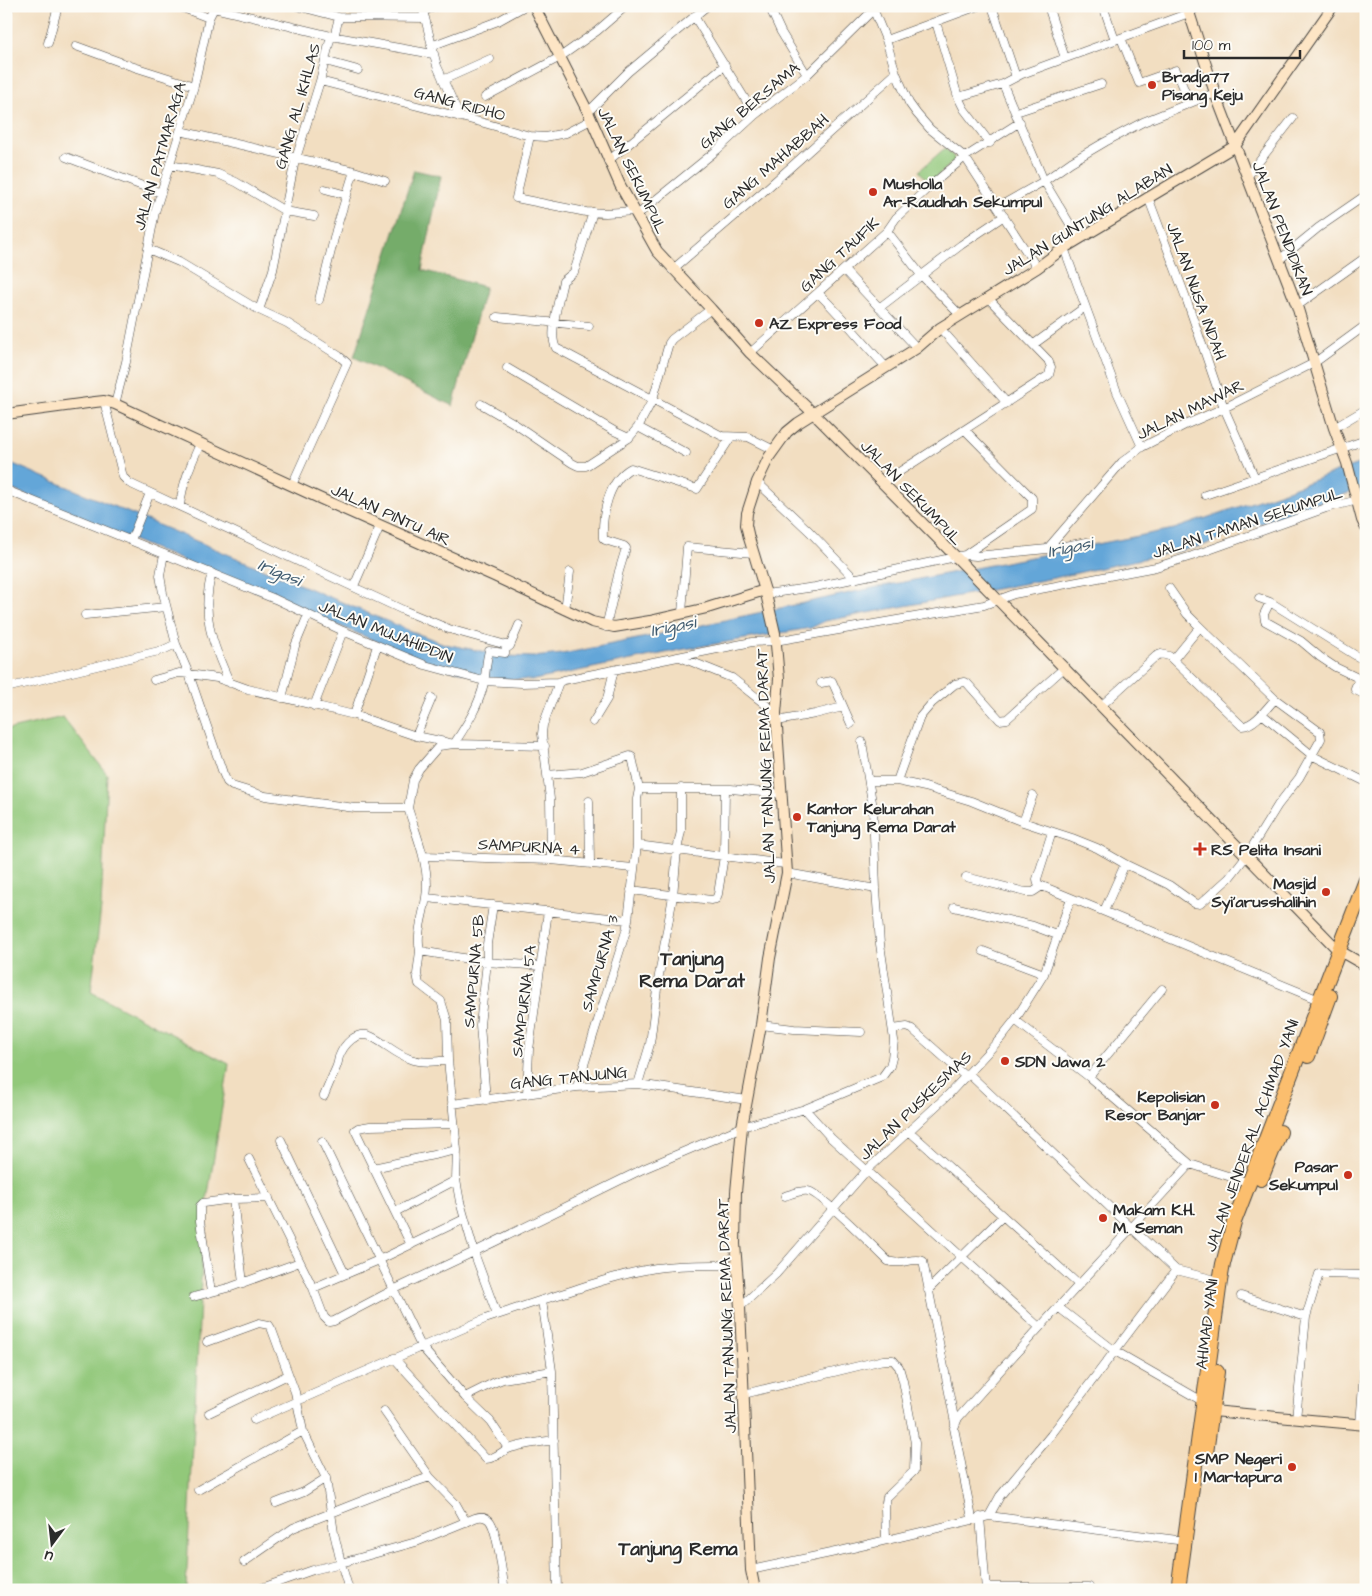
<svg xmlns="http://www.w3.org/2000/svg" width="1372" height="1596" viewBox="0 0 1372 1596" font-family="'Architects Daughter',sans-serif">
	<rect width="100%" height="100%" fill="#fdfcf7"/>
	<filter id="ink" filterUnits="userSpaceOnUse"><feTurbulence type="fractalNoise" baseFrequency=".02" numOctaves="2"/><feDisplacementMap in="SourceGraphic" scale="10" xChannelSelector="R" yChannelSelector="G"/><feConvolveMatrix kernelMatrix="1 2 1 2 8 2 1 2 1" color-interpolation-filters="sRGB"/></filter>
	<filter id="wash" filterUnits="userSpaceOnUse"><feTurbulence type="fractalNoise" baseFrequency=".0096" numOctaves="4" result="noise"/><feDisplacementMap in="SourceGraphic" scale="20" xChannelSelector="R" yChannelSelector="G"/><feGaussianBlur stdDeviation="1.12" result="paint"/><feColorMatrix in="noise" values="0 0 0 0 0 0 0 0 0 0 0 0 0 0 0 0 0 1.4 0 .05"/><feComposite in="paint" operator="in"/></filter>
	<g filter="url(#wash)">
		<rect width="100%" height="100%" fill="#f2dec1"/>
		<path fill="#92c87a" stroke="#5e7a52" d="M945,148L954,157V161L930,183L919,171Z
			M63,717L107,774L101,908L91,992L229,1064L204,1219L186,1590H6V730Z"/>
		<path fill="#75ac6a" stroke="#506c4a" d="M414,170L441,176L422,270L485,287L453,406L354,357Z"/>
		<path fill="#63a6d8" stroke="#476882" d="M6,461L408,630L445,644L506,656L533,657L562,654L647,637L868,589L1174,529L1279,493L1366,461V487L1230,534L1202,546L1054,578L825,621L811,628L685,649L534,680L492,679L438,667L6,487Z"/>
	</g>
	<g filter="url(#ink)">
		<g fill="none" stroke-linecap="round" stroke-linejoin="round">
			<defs>
				<path id="street" d="M178,6L209,18
					M297,6L339,17
					M769,6L781,32L807,75
					M872,6L886,40L896,73L909,103L917,114L930,129L965,157L1037,268
					M992,6L1016,77
					M1048,6L1065,58
					M1103,6L1115,40
					M214,8L331,36L433,54
					M694,16L755,115
					M6,17L9,6
					M425,18L437,66L460,117
					M936,22L958,97L1003,84L1022,74L1189,13L1199,6
					M1121,38L1139,83L1176,70L1190,103
					M886,40L978,6
					M48,43L58,6
					M76,46L131,66L194,86
					M431,46L498,21L525,6
					M325,61L358,70
					M443,80L490,59
					M320,81L484,123L530,136L545,137L566,133L591,120
					M1003,84L1044,181L1079,239
					M485,97L560,57L597,31L626,6
					M958,97L964,109L990,143
					M588,112L628,72L707,6
					M1016,112L1101,84
					M180,131L354,171L385,181
					M530,136L516,198L586,212L606,213L634,211
					M66,157L161,193
					M608,161L725,65
					M170,165L218,174L236,182L285,211L314,216
					M1247,177L1293,118
					M325,189L347,195
					M1148,197L1186,298L1224,408L1255,478
					M998,207L1044,181L1071,162L1105,142L1143,122L1215,93
					M593,212L574,272L563,281C560,296 548,334 556,348L722,436L748,437L774,450
					M637,215L717,150L755,115L807,75L873,10
					M887,231L921,275L960,315
					M1064,248L1117,392L1142,447
					M148,249L179,262L259,310L287,323L339,356L347,363L292,485
					M1279,260L1318,228L1366,195
					M672,270L764,191L896,73
					M844,270L917,348
					M818,293C842,316 863,343 886,367
					M319,300L336,230L354,171
					M1297,306L1366,257
					M879,308L961,245L1004,216
					M259,310L273,270L294,165L320,81L331,36L335,33L339,17L425,18L423,11L438,6
					M497,317L589,326
					M940,328L1007,403
					M1034,344L1085,307
					M750,353L887,231L896,218L930,186L965,157L1020,122
					M507,368L614,431L629,438
					M104,401L123,477L129,483L403,610L449,629L510,646
					M115,404L126,362L155,212L194,86L209,18L215,6
					M481,404L512,422L572,463L578,466H586L629,438L638,427L653,399L669,343L672,339L711,309
					M638,427L686,453
					M1334,428L1366,409
					M757,482L809,531L855,579
					M882,483L1049,375L1051,367L1048,360L988,298
					M6,490L275,599L343,631L425,665L484,681L522,683L559,682L564,680L752,642L775,641L984,605L1014,594L1156,567L1192,556L1326,508L1358,500L1366,495
					M1205,495L1366,440
					M180,506C182,484 191,464 200,444
					M131,540L150,493
					M1047,549L1087,542
					M965,555L976,556L1047,549L1122,462L1142,447L1187,424L1224,408L1314,363L1366,325
					M212,573C200,613 213,646 230,683
					M354,586L380,526
					M766,594L815,587L965,555L1032,509V498L965,430
					M1259,598L1270,602L1358,657
					M1270,602L1264,614L1265,621L1301,641L1320,657L1335,667L1356,677L1358,681L1355,688V690L1366,695
					M565,610L570,572
					M682,613L687,547L753,553
					M85,615L166,607
					M606,627L619,571L626,548L624,546L605,540L603,538C602,514 608,481 631,468L697,489L731,437
					M176,644L189,674L217,678L248,689L354,715L416,736L431,739L454,744L545,746
					M680,657L732,678L776,713
					M1173,660L1200,627
					M154,680L179,673L189,674L223,773L227,782L232,786L265,796L355,808H408C416,834 427,859 427,886C427,908 415,930 420,951L487,962L541,966
					M821,683L832,681L851,724
					M6,688L163,650L176,644L163,593L160,575L164,554
					M282,698L295,646L308,615
					M314,706L343,631
					M1101,706L1156,656L1161,654L1169,656L1242,726C1254,726 1267,708 1275,699
					M1262,714L1313,756L1366,782
					M354,715L377,646
					M777,721L815,714L843,707
					M593,722L607,699L614,670
					M416,736L432,698
					M547,775L582,772L630,756L632,757L639,789L637,799V845L628,920L626,931L577,1087
					M869,781H897L925,787L971,801L1023,822L1033,795
					M897,781L920,717L932,703L955,684L964,682L967,683L1000,720L1007,719L1064,668
					M639,789H731L782,794
					M589,801L590,863
					M408,808L413,780L419,769L439,746L454,744C467,724 479,706 484,683C486,672 486,661 489,651L505,653L506,649L510,646L519,625
					M1023,822L1072,838L1097,848L1125,864L1169,885L1194,903L1200,904L1229,878L1247,855L1278,805L1299,778L1321,739L1320,732L1275,699L1200,627L1187,614L1169,588
					M1052,832L1037,879L1038,884L1042,886L1319,1000
					M637,845L785,864
					M424,856L551,860L633,868
					M551,860L550,799L542,734L543,725L559,682
					M787,873L876,889
					M966,877L1025,892H1033L1042,886
					M631,890L711,900L716,899L718,894L724,856L725,789
					M427,898L628,920
					M954,907L1033,926L1057,935
					M1104,911L1125,864
					M420,951L417,974L419,984L441,1001L447,1020L448,1060L457,1150L456,1180L460,1202L476,1258L497,1315
					M983,951L1044,974
					M1015,1020L1089,1077L1190,1164L1250,1183
					M761,1025L794,1029L861,1032
					M893,1029L907,1027L912,1029L966,1077
					M969,1074L1176,1270L1051,1435L1000,1496L989,1516
					M1089,1077L1162,989
					M638,1084L650,1044L658,981L673,896L677,850L681,831V788
					M527,1094L529,1050L548,911
					M324,1096C328,1086 332,1077 336,1068C338,1064 338,1061 339,1057C344,1044 356,1031 370,1036C384,1042 395,1054 410,1059C422,1063 436,1062 448,1060
					M486,1100L480,1025L487,962V944L493,905
					M452,1104L577,1087L638,1084L747,1100
					M805,1109L831,1138L1039,1327
					M909,1131L1078,1284
					M281,1140L345,1274
					M322,1141L421,1346L465,1397L490,1421L508,1448
					M249,1159L313,1288L379,1260L464,1219
					M373,1168L457,1150
					M785,1196C791,1194 801,1190 808,1191C819,1192 877,1250 888,1261C900,1266 912,1257 923,1261L955,1423
					M233,1199L243,1283
					M395,1212L456,1180
					M411,1245L355,1130L358,1128L370,1126L454,1124
					M1176,1270L1220,1281
					M313,1288L324,1317L329,1322L334,1321L393,1290L474,1252L643,1169L742,1127L805,1109L882,1077L890,1066L892,1058L894,1040L880,944L876,889L873,808L862,742
					M928,1290L1003,1216
					M211,1292L200,1221V1206L203,1203L233,1199L269,1198
					M1241,1296L1306,1317
					M193,1297L231,1287L300,1262
					M542,1300C579,1289 617,1274 656,1268C682,1264 709,1265 736,1265
					M740,1307L776,1274L867,1170L948,1095L1000,1039L1015,1020L1044,974L1071,898
					M1058,1307L1115,1351L1204,1402
					M207,1342L259,1323L269,1325L272,1330L295,1392L303,1431L326,1478L334,1533L341,1563L416,1542L475,1518C480,1516 485,1516 489,1520C498,1529 502,1576 505,1590
					M394,1358L486,1459C496,1459 502,1450 511,1448C525,1444 539,1442 554,1440
					M744,1394L883,1360H893L899,1367L903,1381L915,1443L914,1471L887,1497L885,1508L886,1539
					M465,1397L493,1383L503,1379L552,1371
					M384,1411L430,1477L456,1504L466,1522
					M209,1413L288,1375
					M1296,1419L1306,1317L1319,1274L1366,1275
					M254,1420L485,1319L542,1300L552,1371L557,1590
					M1360,1425L1366,1345
					M198,1490L303,1431
					M276,1503L304,1492L326,1478
					M980,1517L986,1590
					M972,1518L954,1428L958,1418L1006,1364L1190,1164
					M244,1562L293,1528L382,1493L430,1477
					M751,1570L840,1551L989,1516L1185,1541
					M986,1587H1089
					M256,1590L313,1570L341,1563L349,1590"/>
				<path id="secondary" d="M534,6L588,112L620,185L657,251L711,309L750,353L814,414L965,566L1338,950L1366,966
					M1187,6L1215,93L1297,306L1334,428L1347,463L1362,520L1366,528
					M6,414L95,402L104,401L115,404L319,498L494,576L592,622L614,627L650,621L707,608L765,590
					M1213,1411L1366,1425
					M755,1590L751,1570L740,1307L735,1244L736,1192L742,1127L761,1025L770,958L787,873L776,713L779,679L775,633L766,594L749,538L746,525L747,513L757,482L769,457L787,432L798,423L917,348L940,328L1037,268L1064,248L1235,146L1333,6"/>
				<path id="highway" d="M1308,1056L1330,996
					M1261,1179L1280,1132
					M1206,1453L1217,1372
					M1178,1590L1220,1281L1223,1264L1234,1222L1366,880"/>
			</defs>
			<use href="#street" stroke="#494642" stroke-width="9"/>
			<use href="#secondary" stroke="#494642" stroke-width="12"/>
			<use href="#highway" stroke="#494642" stroke-width="16"/>
			<use href="#street" stroke="#fff" stroke-width="8"/>
			<use href="#secondary" stroke="#fde5c5" stroke-width="10"/>
			<use href="#highway" stroke="#fbbe6e" stroke-width="14"/>
		</g>
	</g>
	<g fill="#c8321e" stroke="#fdfcf7" stroke-width="2">
		<circle cx="1152" cy="85" r="5"/>
		<circle cx="873" cy="192" r="5"/>
		<circle cx="759" cy="323" r="5"/>
		<circle cx="797" cy="817" r="5"/>
		<path d="M1197.5 841.5h5v5h5v5h-5v5h-5v-5h-5v-5h5z"/>
		<circle cx="1326" cy="892" r="5"/>
		<circle cx="1005" cy="1061" r="5"/>
		<circle cx="1215" cy="1105" r="5"/>
		<circle cx="1348" cy="1175" r="5"/>
		<circle cx="1103" cy="1218" r="5"/>
		<circle cx="1292" cy="1467" r="5"/>
	</g>
	<g text-anchor="middle" stroke-width="4" stroke-linejoin="round" paint-order="stroke">
		<g font-size="16" font-weight="bold" fill="#2b2b2b" stroke="#fdfcf7" text-anchor="start">
			<text x="1162" y="82">Bradja77<tspan x="1162" dy="18">Pisang Keju</tspan></text>
			<text x="883" y="189">Musholla<tspan x="883" dy="18">Ar-Raudhah Sekumpul</tspan></text>
			<text x="769" y="329">AZ Express Food</text>
			<text x="807" y="814">Kantor Kelurahan<tspan x="807" dy="18">Tanjung Rema Darat</tspan></text>
			<text x="1211" y="855">RS Pelita Insani</text>
			<text x="1316" y="889" text-anchor="end">Masjid<tspan x="1316" dy="18">Syi'arusshalihin</tspan></text>
			<text x="1015" y="1067">SDN Jawa 2</text>
			<text x="1205" y="1102" text-anchor="end">Kepolisian<tspan x="1205" dy="18">Resor Banjar</tspan></text>
			<text x="1338" y="1172" text-anchor="end">Pasar<tspan x="1338" dy="18">Sekumpul</tspan></text>
			<text x="1113" y="1215">Makam K.H.<tspan x="1113" dy="18">M. Seman</tspan></text>
			<text x="1282" y="1464" text-anchor="end">SMP Negeri<tspan x="1282" dy="18">1 Martapura</tspan></text>
		</g>
		<g font-size="16" fill="#2b2b2b" stroke="#fdfcf7">
			<text transform="translate(460 103) rotate(15)" y="6">GANG RIDHO</text>
			<text transform="translate(749 105) rotate(-40)" y="6">GANG BERSAMA</text>
			<text transform="translate(297 106) rotate(-74)" y="6">GANG AL IKHLAS</text>
			<text transform="translate(159 156) rotate(-74)" y="6">JALAN PATMARAGA</text>
			<text transform="translate(775 161) rotate(-41)" y="6">GANG MAHABBAH</text>
			<text transform="translate(633 170) rotate(64)" y="6">JALAN SEKUMPUL</text>
			<text transform="translate(1087 219) rotate(-32)" y="6">JALAN GUNTUNG ALABAN</text>
			<text transform="translate(1283 228) rotate(69)" y="6">JALAN PENDIDIKAN</text>
			<text transform="translate(839 254) rotate(-43)" y="6">GANG TAUFIK</text>
			<text transform="translate(1197 291) rotate(70)" y="6">JALAN NUSA INDAH</text>
			<text transform="translate(1190 409) rotate(-26)" y="6">JALAN MAWAR</text>
			<text transform="translate(912 492) rotate(46)" y="6">JALAN SEKUMPUL</text>
			<text transform="translate(391 514) rotate(24)" y="6">JALAN PINTU AIR</text>
			<text transform="translate(1247 522) rotate(-18)" y="6">JALAN TAMAN SEKUMPUL</text>
			<text transform="translate(386 631) rotate(22)" y="6">JALAN MUJAHIDDIN</text>
			<text transform="translate(765 766) rotate(-92)" y="6">JALAN TANJUNG REMA DARAT</text>
			<text transform="translate(529 846) rotate(3)" y="6">SAMPURNA 4</text>
			<text transform="translate(599 963) rotate(-74)" y="6">SAMPURNA 3</text>
			<text transform="translate(473 971) rotate(-85)" y="6">SAMPURNA 5B</text>
			<text transform="translate(523 1001) rotate(-83)" y="6">SAMPURNA 5A</text>
			<text transform="translate(569 1077) rotate(-6)" y="6">GANG TANJUNG</text>
			<text transform="translate(915 1105) rotate(-44)" y="6">JALAN PUSKESMAS</text>
			<text transform="translate(1251 1135) rotate(-70)" y="6">JALAN JENDERAL ACHMAD YANI</text>
			<text transform="translate(726 1316) rotate(-92)" y="6">JALAN TANJUNG REMA DARAT</text>
			<text transform="translate(1206 1324) rotate(-83)" y="6">AHMAD YANI</text>
		</g>
		<g font-size="18" font-style="italic" fill="#415c70" stroke="#fdfcf7">
			<text transform="translate(1070 547) rotate(-11)" y="6">Irigasi</text>
			<text transform="translate(280 572) rotate(23)" y="6">Irigasi</text>
			<text transform="translate(673 626) rotate(-11)" y="6">Irigasi</text>
		</g>
		<g font-size="19" font-weight="bold" fill="#2b2b2b" stroke="#fdfcf7">
			<text x="692" y="965">Tanjung<tspan x="692" dy="22">Rema Darat</tspan></text>
			<text x="678" y="1555">Tanjung Rema</text>
		</g>
	</g>
	<rect width="1372" height="1596" fill="none" stroke="#fdfcf7" stroke-width="25"/>
	<g transform="translate(52 1544) rotate(195)" stroke="#fdfcf7" stroke-width="4" paint-order="stroke">
	<path d="M0-4L9 19L0 12L-9 19Z" fill="#2b2b2b"/>
	<text y="-8" font-size="14" font-weight="bold" text-anchor="middle" fill="#2b2b2b">U</text>
	</g>
	<path d="M1184 50v8h116v-8" fill="none" stroke="#2b2b2b" stroke-width="2.5"/>
	<text x="1192" y="50" font-size="15" fill="#2b2b2b" stroke="#fdfcf7" stroke-width="4" paint-order="stroke">100 m</text>
</svg>
